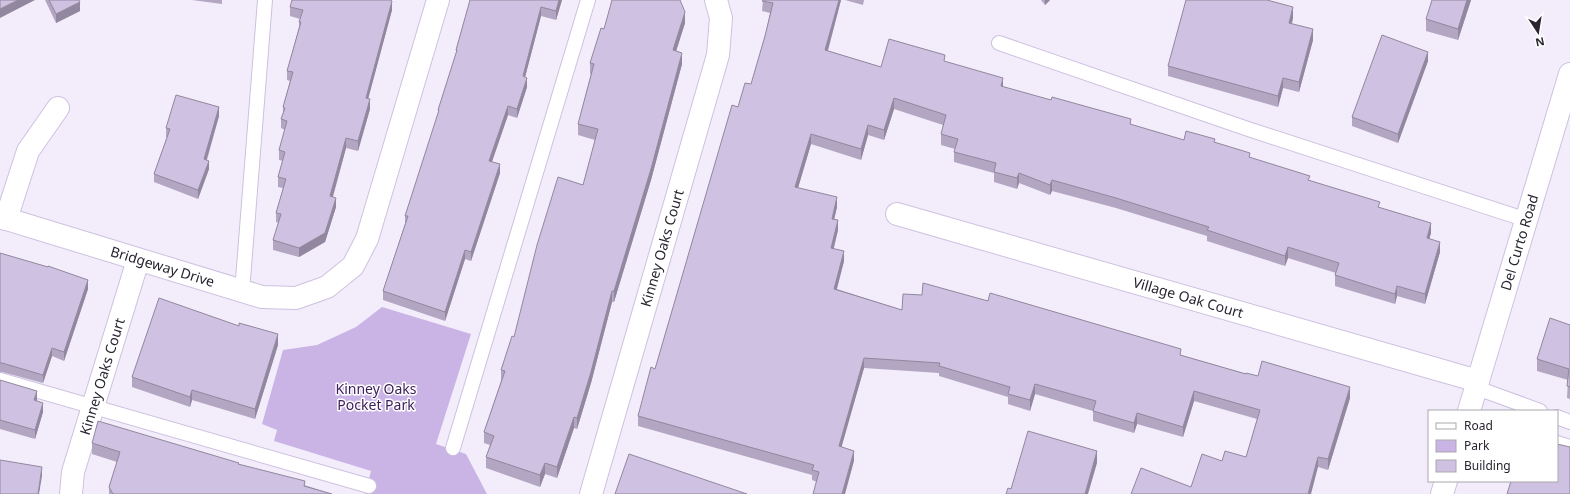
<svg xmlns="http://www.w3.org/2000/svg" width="1570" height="494" viewBox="0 0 1570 494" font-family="'Noto Sans',sans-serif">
	<rect width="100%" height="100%" fill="#f3edfb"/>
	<path fill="#cab4e6" d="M382,307L471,334L436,444L466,454L487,494H365L371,471L274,441L277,430L262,424L283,350L317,345L356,327Z"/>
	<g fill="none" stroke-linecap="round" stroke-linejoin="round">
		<defs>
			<path id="service" d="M999,43L1248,129L1527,220
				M242,292L265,0
				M0,380L369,486
				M1477,388L1540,411
				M1557,417L1570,422
				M1557,443L1570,447
				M453,448L588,0"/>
			<g id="minor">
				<path id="s1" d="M897,214L1478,381"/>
				<path id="s2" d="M0,217L262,297L296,298L327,287L353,266L367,239L438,0"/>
				<path d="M6,219L28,151L58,108"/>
				<path id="s3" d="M71,494L73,472L138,260"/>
				<path id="s4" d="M591,494L718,55L721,18L716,0"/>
			</g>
			<g id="tertiary">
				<path id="s5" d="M1469,411L1570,74"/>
				<path d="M1442,494L1446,481"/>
			</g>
		</defs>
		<use href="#service" stroke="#cec0e0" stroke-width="16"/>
		<use href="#minor" stroke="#cec0e0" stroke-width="24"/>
		<use href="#tertiary" stroke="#cec0e0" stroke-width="24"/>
		<use href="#service" stroke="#fff" stroke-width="14"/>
		<use href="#minor" stroke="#fff" stroke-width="22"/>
		<use href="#tertiary" stroke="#fff" stroke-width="22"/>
	</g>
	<path fill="#b2a6c2" d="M45,0H79L80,11L56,23Z
		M192,0H222V4Z
		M470,0H562L556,20L541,16L525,77L527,87L517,118L508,115L492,162L500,173L471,261L465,259L445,321L383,300V291L405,224V216L438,116V110L456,54V50Z
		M763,0H841L828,51L881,67L945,62L1003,87L1184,140L1215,142L1250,158L1380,208L1431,233L1429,238L1440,252L1425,304L1397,296L1395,304L1335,286V275L1336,273L1288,258L1285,266L1207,241V236L1116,208L1052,191L1050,195L1019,183L1017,189L994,182V173L954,162V152L955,149L941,145V134L943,125L894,109L884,140L868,135L861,160L811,144L798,188L837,207L834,219L838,230L834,248L844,261L837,289L902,310L1181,355L1246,374L1350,398L1328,470L1318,467L1191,487L1222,461L1246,457L1257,419L1194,401L1183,437L1137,424L1134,433L1093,421V411L1035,394L1030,411L1008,404V397L939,376V373L864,368L841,447L854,461L817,482L812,480V475L638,426V416L655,369L738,107L751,84L765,36L770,13L762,11Z
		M845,0H864L863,5Z
		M1041,0H1050L1045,5Z
		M1471,0L1458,40L1426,31V19Z
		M290,7L392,10L368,98L370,109L358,151L346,148L333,197L336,207L325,242L299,257L273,250V240L279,223L276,222V213L283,188L278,187V177L283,161L279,160V150L285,130L281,128V119L283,114V107L290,81L287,80V71L299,27V22L300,19L290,16Z
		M1293,18L1292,24L1313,40L1299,92L1283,88L1278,107L1168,76V66Z
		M685,23L676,51L682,64L651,180L614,302H612L591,383L577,429L574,428L557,478L545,474L540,487L486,468V457L490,445L484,443V432L501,381V370L514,337L583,185L595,140L578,135V124L591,74H590V63L604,29Z
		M1428,61L1398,143L1352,126V117Z
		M219,116L207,160L209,169L198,199L154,182V174L167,137H166V128Z
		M0,253L88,289L64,361L52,356L43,383L2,372H0Z
		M1570,325V399L1567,398L1568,380L1537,371V359Z
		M278,345L255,419L192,400L190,407L132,387V377Z
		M0,380L37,400V401L43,412L35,439L0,429Z
		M92,443L239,464L332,494H109V487L117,462L92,454Z"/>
	<path fill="#91879e" d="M18,0H35L0,18V9Z
		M559,0H562L556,20V11Z
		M839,0H841L825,60V50Z
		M1045,0H1050L1045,5Z
		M1467,0H1471L1458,40V29Z
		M392,1V10L366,107V98Z
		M80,2V11L56,23V14Z
		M541,7V16L523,85V76Z
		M1293,7V18L1289,33V23Z
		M685,12V23L673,61V50Z
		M1313,29V40L1299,92V82Z
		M1428,52V61L1398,143V134Z
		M682,53V64L651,180L614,302V291Z
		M527,78V87L517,118V109Z
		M1003,78V88L1001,86Z
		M1283,78V88L1278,107V96Z
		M894,98V109L884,140V130Z
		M370,99V109L358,151V141Z
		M508,106V115L489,170V161Z
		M219,107V116L204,168V159Z
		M868,125V135L861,160V149Z
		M811,134V144L795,198V187Z
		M346,138V148L330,206V196Z
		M209,161V169L198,199V190Z
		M500,164V173L471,261V252Z
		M1019,173V183L1017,189V178Z
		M1052,180V191L1050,195V185Z
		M837,197V207L832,229V219Z
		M336,198V207L325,242L299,257V248Z
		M838,220V230L831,258V248Z
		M1431,223V233L1427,248V238Z
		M1440,242V252L1425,304V294Z
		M1288,247V258L1285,266V256Z
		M465,250V259L445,321V312Z
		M844,251V261L834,299V289Z
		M88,280V289L64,361V352Z
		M1397,286V296L1395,304V294Z
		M612,291V302L591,383L577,429V418Z
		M278,334V345L255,419V409Z
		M52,348V356L43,383V375Z
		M864,358V368L839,456V446Z
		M1035,384V394L1030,411V400Z
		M1350,387V398L1328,470V459Z
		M192,390V400L190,407V397Z
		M37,391V400L34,409V400Z
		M1194,391V401L1183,437V427Z
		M43,403V412L35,439V430Z
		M1137,413V424L1134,433V423Z
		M574,417V428L557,478V467Z
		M854,451V461L845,494H842Z
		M1097,451V463L1088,494H1085Z
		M1318,457V467L1311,494H1308Z
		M545,463V474L540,487V475Z
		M42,467V476L39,494H38Z"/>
	<path fill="#cfc1e1" stroke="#91879e" d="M0,0H18L0,9Z
		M49,0H79L80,2L56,14Z
		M292,0H390L392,1L366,98L370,99L358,141L346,138L330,196L336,198L325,233L299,248L273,240L281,214L276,213L286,179L278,177L285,152L279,150L287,121L281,119L285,108L283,107L293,72L287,71L301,22H299L303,10L290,7Z
		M470,0H559L556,11L541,7L523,76L527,78L517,109L508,106L489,161L500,164L471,252L465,250L445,312L383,291L408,216H405L439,110H438L457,50H456Z
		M612,0H680L685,12L673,50L682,53L651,169L614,291H612L591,372L577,418L574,417L557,467L545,463L540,475L486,457L494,436L484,432L505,371L501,370L512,336L514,337L537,245L558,177L583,185L598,129L578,124L594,64L590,63L601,28L604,29Z
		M763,0H839L825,50L881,67L889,39L945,55L944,61L1003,78L1001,86L1051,100L1052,97L1131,119L1130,124L1184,140L1186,131L1215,139L1214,142L1250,153L1249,157L1310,176L1308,180L1380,202L1378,207L1431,223L1427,238L1440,242L1425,294L1397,286L1395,294L1335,275L1339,263L1288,247L1285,256L1207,230L1209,227L1116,198L1052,180L1050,185L1019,173L1017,178L994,172L996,163L954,152L958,139L941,134L946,115L894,98L884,130L868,125L861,149L811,134L795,187L837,197L832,219L838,220L831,248L844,251L834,289L902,310L903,294L922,295L923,283L988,301L990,293L1181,349L1180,355L1246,374V373L1258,376L1262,361L1350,387L1328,459L1318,457L1308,494H1131L1141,468L1191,487L1202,454L1222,461L1225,451L1246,457L1260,410L1194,391L1183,427L1137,413L1134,423L1093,411L1096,401L1035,384L1030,400L1008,394L1010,387L939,366L940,363L864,358L839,446L854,451L842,494H813L819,472L812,470L814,465L638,416L651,367L655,369L732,105L738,107L745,83L751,84L765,36L773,3L762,1Z
		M1186,0H1267L1293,7L1289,23L1313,29L1299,82L1283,78L1278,96L1168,66Z
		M1432,0H1467L1458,29L1426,19Z
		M1382,35L1428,52L1398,134L1352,117Z
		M176,95L219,107L204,159L209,161L198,190L154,174L170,129L166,128Z
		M0,253L48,267V266L88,280L64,352L52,348L43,375L2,363H0Z
		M159,298L239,326V323L278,334L255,409L192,390L190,397L132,377Z
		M1550,318L1570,325V387L1567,386L1569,369L1537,359Z
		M0,380L37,391L34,400L43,403L35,430L0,420Z
		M98,421L239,463L238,464L305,481L304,486L332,494H113L109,487L120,452L92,443Z
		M1028,431L1097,451L1085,494H1006L1008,488L1011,489Z
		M1557,444L1570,447V494H1507L1511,481H1557Z
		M629,454L747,494H615Z
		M0,460L42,467L38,494H0Z"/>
	<g text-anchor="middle" stroke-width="3" stroke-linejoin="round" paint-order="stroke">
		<g font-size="14" fill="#292430" stroke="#fff">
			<text dy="5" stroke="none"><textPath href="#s5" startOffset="176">Del Curto Road</textPath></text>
			<text dy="5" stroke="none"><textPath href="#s4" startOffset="256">Kinney Oaks Court</textPath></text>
			<text dy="5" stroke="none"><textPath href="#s2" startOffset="170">Bridgeway Drive</textPath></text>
			<text dy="5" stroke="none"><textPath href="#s1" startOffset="303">Village Oak Court</textPath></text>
			<text dy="5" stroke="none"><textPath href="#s3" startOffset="122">Kinney Oaks Court</textPath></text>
		</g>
		<g font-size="14" fill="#3e205b" stroke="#fff">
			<text x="376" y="394">Kinney Oaks<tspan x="376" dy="16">Pocket Park</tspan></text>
		</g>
	</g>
	<rect x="1428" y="410" width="130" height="72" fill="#ffffff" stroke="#a9a7ac"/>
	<rect x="1436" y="423" width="20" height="6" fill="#ffffff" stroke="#a9a7ac"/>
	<text x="1464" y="430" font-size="12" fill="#292430">Road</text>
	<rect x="1436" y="440" width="20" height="12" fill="#cab4e6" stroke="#a9a7ac"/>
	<text x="1464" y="450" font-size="12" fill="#292430">Park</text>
	<rect x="1436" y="460" width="20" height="12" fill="#cfc1e1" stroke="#a9a7ac"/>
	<text x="1464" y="470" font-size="12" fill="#292430">Building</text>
	<g transform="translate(1538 32) rotate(168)" stroke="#ffffff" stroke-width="3" paint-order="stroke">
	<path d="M0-3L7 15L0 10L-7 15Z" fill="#292430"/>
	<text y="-6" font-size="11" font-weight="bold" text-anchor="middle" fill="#292430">N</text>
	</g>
</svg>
